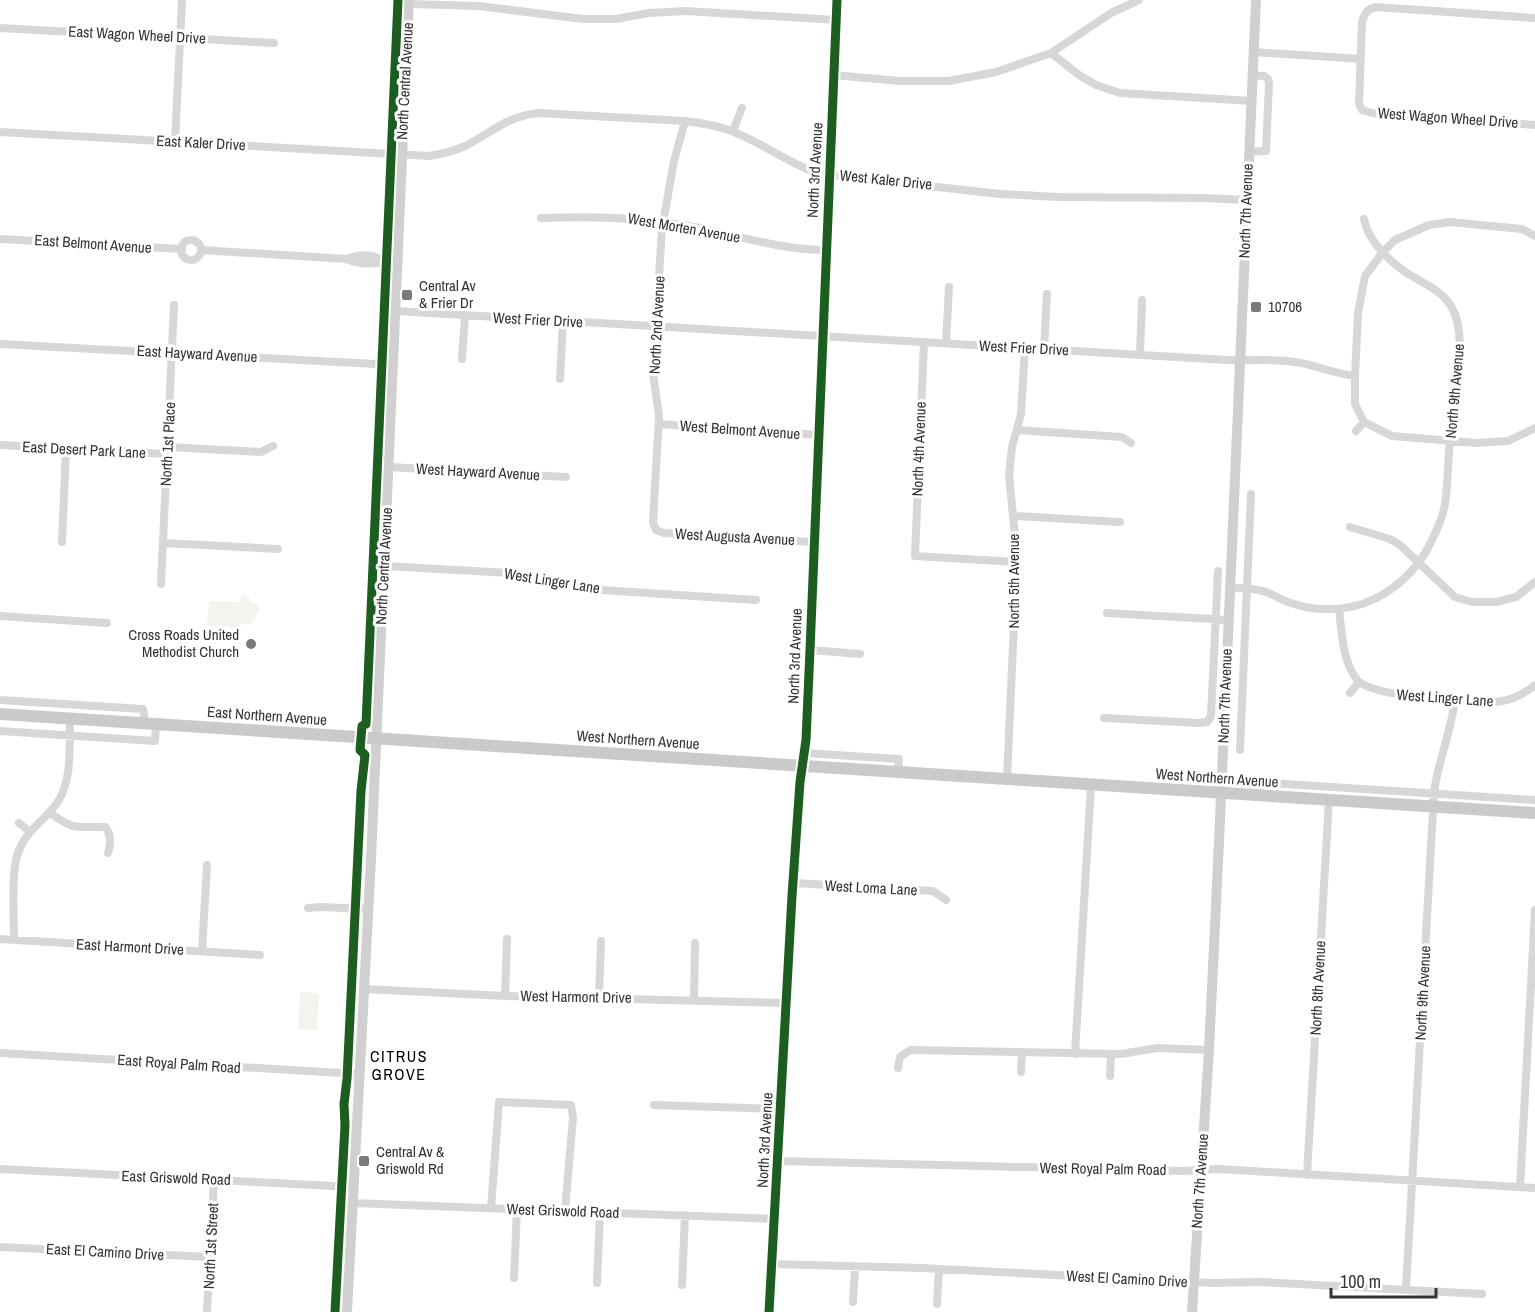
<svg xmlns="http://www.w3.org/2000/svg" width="1535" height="1312" viewBox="0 0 1535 1312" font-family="'Archivo Narrow',sans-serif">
	<rect width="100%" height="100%" fill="#fff"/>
	<path fill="#f1f5ed" d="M242,596L249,597L250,602L259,605C259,613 255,620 248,625L238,623V627L207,626L209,601L239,602Z
		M300,992L319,993L317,1030L298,1029Z"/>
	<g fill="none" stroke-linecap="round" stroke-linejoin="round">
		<path stroke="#d7d7d7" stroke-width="8" d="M409,4L479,6L583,19H616L649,13L686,11L836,20
			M1535,18L1376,7C1367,9 1365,13 1362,22L1359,104L1362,110L1372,113L1535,125
			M0,28L274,43
			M1253,52L1361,59
			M1051,53L1079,75L1096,85L1120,93L1251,101
			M833,75L900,81H949L996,72L1051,53L1111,13L1139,0
			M685,121L674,161L662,229L653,373L659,416L653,523L656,530L664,533L814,542
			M733,131L742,108
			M0,132L429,156C441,154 454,151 465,146C493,132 505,117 538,113L685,121C701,123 716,125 731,131C762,142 788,164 820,174L1000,194L1058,197L1202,198L1247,200
			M175,142L182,0
			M1249,152L1266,151L1269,83L1268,79L1264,76L1252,75
			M541,218C591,216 639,217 689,226C734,234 779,250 826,250
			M1535,236L1522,229L1450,222L1429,225L1395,240L1383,252L1365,276L1358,313L1355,376V404L1364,422L1392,436L1477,443L1508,441L1535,428
			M0,239L182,249
			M181 250a10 10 0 1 1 20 0a10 10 0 1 1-20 0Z
			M201,250L346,259C361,254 372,253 385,262
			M346,259C362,266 372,263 388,262
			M396,311L1226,360C1252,361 1280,358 1306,364C1322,368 1338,374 1355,376
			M924,342L915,556L1017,562
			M946,343L949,287
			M0,344L394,365
			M1044,349L1047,294
			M1140,354L1142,300
			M462,359L465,315
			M560,379L563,321
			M659,424L820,435
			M1017,430L1122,437L1131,443
			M1356,431L1364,422
			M0,445L168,454
			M168,447L261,452L273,446
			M389,467L566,477
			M1014,516L1120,522
			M1350,527L1390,539L1400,545L1455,597L1472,602H1496L1516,597L1535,582
			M62,542L66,449
			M164,543L278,549
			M385,566L512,573L586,589L756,600
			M161,584L174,305
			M1230,588C1242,588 1255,588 1266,592C1274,595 1282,600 1291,603C1313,611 1339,611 1362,604C1392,594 1418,570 1431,542C1437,530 1443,517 1445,504C1448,483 1448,461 1450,440C1454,407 1468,338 1453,310C1443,289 1422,284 1404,271C1387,259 1368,240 1364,219
			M1339,609C1342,633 1342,660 1357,680C1371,697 1479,705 1502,701C1515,699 1525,693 1535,685
			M1107,613L1229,620
			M0,616L107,623
			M810,650L860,654
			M1350,693L1359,682
			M0,700L143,709L145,723
			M1104,718L1198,723L1207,722L1211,716L1218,571
			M0,731L155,741L156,724
			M1240,750L1251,494
			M804,753L899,759L898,772
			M1007,779L1017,556L1009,475L1012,447L1021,414L1025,348
			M1255,782L1535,800
			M50,813C77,832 75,826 105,827C112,835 111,844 108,853
			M19,823L29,831
			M794,883L933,891L946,900
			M308,908L321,907L368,909
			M0,939L260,955
			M14,940C14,918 11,872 18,853C27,828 43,823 57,803C73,780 69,745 70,718
			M202,951L207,865
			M364,989L505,996L787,1003
			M505,996L507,939
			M599,997L601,941
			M694,1000L695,943
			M0,1053L359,1074
			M1075,1054L1091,785
			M898,1068L900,1057L910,1050L1121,1054L1157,1048L1209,1050
			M1021,1072L1022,1053
			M1110,1076L1111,1054
			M654,1105L781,1109
			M779,1161L1183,1171L1218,1169L1535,1188
			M0,1169L353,1187
			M1307,1175L1329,800
			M1520,1187L1535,910
			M352,1203L775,1219
			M491,1208L499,1102L571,1105L573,1117L565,1211
			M0,1247L210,1257
			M772,1264L922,1268L1211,1283L1261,1282L1482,1294
			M514,1278L517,1209
			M597,1283L600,1212
			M682,1285L685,1215
			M1406,1289L1434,793C1438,760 1451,733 1455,700
			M853,1302L855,1267
			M937,1304L939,1269
			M207,1312L214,1179"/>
		<path stroke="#d7d7d7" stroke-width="9" d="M769,1312L792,896L800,782L806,740L810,650L837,0"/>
		<path stroke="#d0d0d0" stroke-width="10" d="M347,1312L371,859L409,0
			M1192,1312L1209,1050L1219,842L1256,0"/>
		<path stroke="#cacaca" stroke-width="12" d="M0,714L1535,813"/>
		<defs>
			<path id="cycleway" d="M335,1312L345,1125L344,1104L347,1079L361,791L365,755L360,750L362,726L366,724L398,0
				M769,1312L792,896L800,782L806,740L810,650L837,0"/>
		</defs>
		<use href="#cycleway" stroke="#fff" stroke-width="13"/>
		<use href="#cycleway" stroke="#1b5e20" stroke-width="9"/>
	</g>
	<g fill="#7a7a7a" stroke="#fff" stroke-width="2">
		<rect x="401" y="289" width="12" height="12" rx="3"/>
		<rect x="1250" y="301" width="12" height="12" rx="3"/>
		<circle cx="251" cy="644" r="6"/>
		<rect x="358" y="1155" width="12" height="12" rx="3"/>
	</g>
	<g text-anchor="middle" stroke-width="6" stroke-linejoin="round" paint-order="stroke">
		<g font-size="15" fill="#333" stroke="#fff">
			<text transform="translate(137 35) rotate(3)" y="5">East Wagon Wheel Drive</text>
			<text transform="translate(405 81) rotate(-87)" y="5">North Central Avenue</text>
			<text transform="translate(1448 118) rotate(4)" y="5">West Wagon Wheel Drive</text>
			<text transform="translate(201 143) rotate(3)" y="5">East Kaler Drive</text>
			<text transform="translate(815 170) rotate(-87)" y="5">North 3rd Avenue</text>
			<text transform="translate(886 180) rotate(6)" y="5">West Kaler Drive</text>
			<text transform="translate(1246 211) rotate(-88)" y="5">North 7th Avenue</text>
			<text transform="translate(684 228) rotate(10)" y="5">West Morten Avenue</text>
			<text transform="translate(93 244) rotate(4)" y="5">East Belmont Avenue</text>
			<text transform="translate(538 320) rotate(3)" y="5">West Frier Drive</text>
			<text transform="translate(657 325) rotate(-87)" y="5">North 2nd Avenue</text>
			<text transform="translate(1024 348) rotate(3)" y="5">West Frier Drive</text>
			<text transform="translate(197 354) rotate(3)" y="5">East Hayward Avenue</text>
			<text transform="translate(1455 391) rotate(-85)" y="5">North 9th Avenue</text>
			<text transform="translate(740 430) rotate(4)" y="5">West Belmont Avenue</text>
			<text transform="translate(168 444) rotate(-87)" y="5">North 1st Place</text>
			<text transform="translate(919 449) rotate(-88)" y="5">North 4th Avenue</text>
			<text transform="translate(84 450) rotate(3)" y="5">East Desert Park Lane</text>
			<text transform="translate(478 472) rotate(3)" y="5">West Hayward Avenue</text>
			<text transform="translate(735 537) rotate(3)" y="5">West Augusta Avenue</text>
			<text transform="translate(384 566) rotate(-87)" y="5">North Central Avenue</text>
			<text transform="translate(552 581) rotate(9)" y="5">West Linger Lane</text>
			<text transform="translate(1014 581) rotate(-90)" y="5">North 5th Avenue</text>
			<text transform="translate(795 656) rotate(-88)" y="5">North 3rd Avenue</text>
			<text transform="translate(1225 696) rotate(-88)" y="5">North 7th Avenue</text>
			<text transform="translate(1445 698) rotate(4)" y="5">West Linger Lane</text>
			<text transform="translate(267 716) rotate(4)" y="5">East Northern Avenue</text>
			<text transform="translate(638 740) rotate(4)" y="5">West Northern Avenue</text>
			<text transform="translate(1217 778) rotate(4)" y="5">West Northern Avenue</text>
			<text transform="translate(871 888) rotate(3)" y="5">West Loma Lane</text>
			<text transform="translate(130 947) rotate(3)" y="5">East Harmont Drive</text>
			<text transform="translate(1318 988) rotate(-87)" y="5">North 8th Avenue</text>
			<text transform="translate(1423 993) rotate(-87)" y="5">North 9th Avenue</text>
			<text transform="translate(576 997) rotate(1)" y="5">West Harmont Drive</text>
			<text transform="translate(179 1064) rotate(4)" y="5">East Royal Palm Road</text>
			<text transform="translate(765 1140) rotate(-87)" y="5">North 3rd Avenue</text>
			<text transform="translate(1103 1169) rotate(1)" y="5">West Royal Palm Road</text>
			<text transform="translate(176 1178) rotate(2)" y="5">East Griswold Road</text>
			<text transform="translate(1200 1181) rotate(-86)" y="5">North 7th Avenue</text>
			<text transform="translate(563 1211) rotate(2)" y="5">West Griswold Road</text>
			<text transform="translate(211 1246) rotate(-87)" y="5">North 1st Street</text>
			<text transform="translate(105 1252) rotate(3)" y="5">East El Camino Drive</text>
			<text transform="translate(1127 1279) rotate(3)" y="5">West El Camino Drive</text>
		</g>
		<g font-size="15" fill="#333" stroke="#fff" text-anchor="start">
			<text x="419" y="291">Central Av<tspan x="419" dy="17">&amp; Frier Dr</tspan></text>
			<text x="1268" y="312">10706</text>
			<text x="239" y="640" text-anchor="end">Cross Roads United<tspan x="239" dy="17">Methodist Church</tspan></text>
			<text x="376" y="1157">Central Av &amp;<tspan x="376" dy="17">Griswold Rd</tspan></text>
		</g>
		<g font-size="16" letter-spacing="1.5" fill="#000" stroke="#fff">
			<text x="399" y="1062">CITRUS<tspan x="399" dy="18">GROVE</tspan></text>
		</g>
	</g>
	<path d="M1331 1288v9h105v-9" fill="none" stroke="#333333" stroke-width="3"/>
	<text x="1340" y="1288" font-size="18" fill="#333333" stroke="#ffffff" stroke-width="4.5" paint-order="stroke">100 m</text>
</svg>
